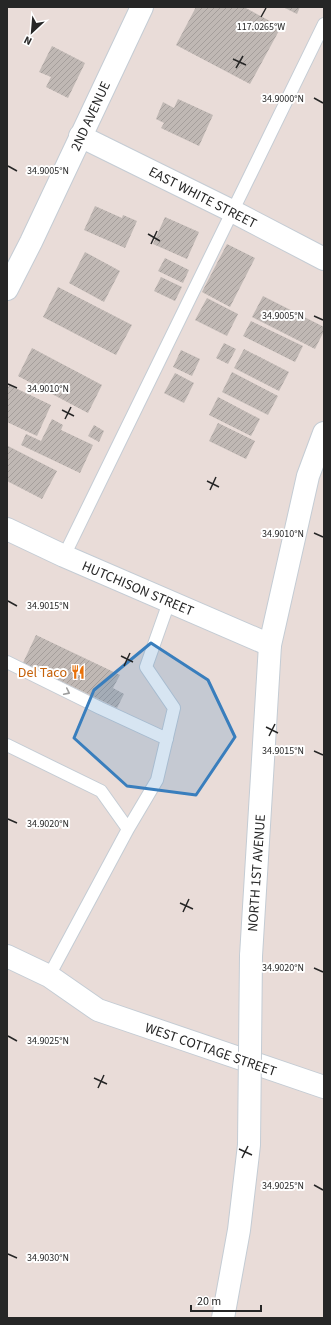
<svg xmlns="http://www.w3.org/2000/svg" width="331" height="1325" viewBox="0 0 331 1325" font-family="'Source Sans 3',sans-serif">
	<defs>
		<pattern id="building-hatch" width="6" height="6" patternUnits="userSpaceOnUse"><rect width="6" height="6" fill="#c0b8b4"/><path d="M-1 1l2-2M0 6l6-6M5 7l2-2" fill="none" stroke="#a59e9b"/></pattern>
	</defs>
	<rect width="100%" height="100%" fill="#e9dcd8"/>
	<path fill="url(#building-hatch)" d="M196,7H244L281,27L250,84L176,45Z
		M283,7H300L297,14Z
		M52,46L85,63L68,98L46,87L51,77L39,72Z
		M178,99L213,115L199,146L161,128L164,123L156,119L163,102L174,108Z
		M95,206L122,218L123,215L137,221L125,248L84,230Z
		M165,217L199,232L187,259L153,244Z
		M227,244L255,258L230,307L202,292Z
		M85,252L120,271L104,302L69,283Z
		M165,258L189,270L183,283L158,271Z
		M161,277L182,287L175,301L154,291Z
		M58,287L132,325L116,355L43,317Z
		M263,296L324,327V331L315,349L252,317Z
		M207,298L238,314L227,336L195,320Z
		M251,321L303,346L295,362L243,336Z
		M224,343L236,349L228,364L216,358Z
		M32,348L102,385L88,413L18,376Z
		M244,349L289,372L279,391L234,368Z
		M181,350L200,359L192,376L173,367Z
		M232,372L278,396L268,415L222,392Z
		M175,373L194,383L184,403L164,393Z
		M9,385L51,405L37,436L7,422V390Z
		M218,397L260,419L251,436L209,415Z
		M52,419L63,425L61,430L93,445L80,473L21,445L26,434L41,441Z
		M218,423L255,441L246,459L209,441Z
		M94,425L104,431L99,442L88,436Z
		M8,446L57,471L42,499L7,481V448Z
		M36,635L120,675L113,688L124,694L117,708L38,670L36,674L21,667Z"/>
	<g fill="none" stroke-linecap="round" stroke-linejoin="round">
		<defs>
			<path id="service" d="M64,556L324,24
				M7,662L100,708L167,739
				M7,745L101,791L128,829L49,976
				M128,829L157,780L174,708L146,667L169,602"/>
			<path id="minor" d="M80,136L232,211L324,259
				M7,289L31,242L142,7
				M7,529L64,556L270,645
				M7,956L49,976L98,1010L324,1087"/>
			<path id="secondary" d="M251,956L270,645L308,476L324,433"/>
		</defs>
		<use href="#service" stroke="#c4ccd4" stroke-width="14"/>
		<use href="#minor" stroke="#c4ccd4" stroke-width="24"/>
		<use href="#secondary" stroke="#c4ccd4" stroke-width="24"/>
		<use href="#service" stroke="#fff" stroke-width="12"/>
		<use href="#minor" stroke="#fff" stroke-width="22"/>
		<use href="#secondary" stroke="#fff" stroke-width="22"/>
		<defs>
			<path id="secondary-bridge" d="M223,1318L239,1230L249,1145L251,956"/>
		</defs>
		<use href="#secondary-bridge" stroke="#c4ccd4" stroke-width="24" stroke-linecap="butt"/>
		<use href="#secondary-bridge" stroke="#fff" stroke-width="22"/>
	</g>
	<defs><path id="oneway-chevron" d="M-2-3.5L2.5 0L-2 3.5" fill="none" stroke-width="1.6" stroke-linecap="round" stroke-linejoin="round"/></defs>
	<use stroke="#9d9d9d" href="#oneway-chevron" transform="translate(67 692) rotate(26)"/>
	<path fill="#397ebd" fill-opacity="0.2" stroke="#397ebd" stroke-width="3" stroke-linejoin="round" d="M151,643L208,680L235,737L196,795L127,786L74,738L94,690Z"/>
	<path fill="none" stroke="#262626" stroke-width="1.5" d="M261,17L266,8M233,59L246,65M236,68L243,56M314,98L323,103M8,166L17,171M148,234L160,241M151,244L157,231M314,316L323,320M8,384L17,388M62,410L74,416M65,419L71,407M207,481L219,487M210,490L216,477M314,533L323,537M8,601L17,606M121,656L133,662M124,666L130,653M266,727L278,733M269,736L275,724M314,751L323,755M8,819L17,823M180,903L193,909M183,912L189,899M314,968L323,972M8,1036L17,1041M94,1078L107,1084M98,1088L104,1075M239,1149L252,1155M242,1158L248,1146M314,1185L323,1190M8,1254L17,1258"/>
	<defs>
		<symbol id="restaurant-bare" viewBox="-9 -9 18 18"><path d="M-5-6h1v4h1v-4h1v4h1v-4h1v5L-1.5 .5V6h-2V.5L-5-1ZM5-6V6H3V1.5H1.5Q1.5-4 5-6Z" fill="#e8710a" stroke="#fff" stroke-width="2.5" paint-order="stroke"/></symbol>
	</defs>
	<g fill-rule="evenodd">
		<use href="#restaurant-bare" x="68" y="662" width="20" height="20"/>
	</g>
	<g text-anchor="middle" stroke-width="4" stroke-linejoin="round" paint-order="stroke">
		<g font-size="14" fill="#262626" stroke="#fff">
			<text transform="translate(90 116) rotate(-65)" y="5">2ND AVENUE</text>
			<text transform="translate(203 197) rotate(27)" y="5">EAST WHITE STREET</text>
			<text transform="translate(138 588) rotate(23)" y="5">HUTCHISON STREET</text>
			<text transform="translate(256 873) rotate(-86)" y="5">NORTH 1ST AVENUE</text>
			<text transform="translate(211 1049) rotate(19)" y="5">WEST COTTAGE STREET</text>
		</g>
		<g font-size="14" fill="#c56008" stroke="#fff" text-anchor="end">
			<text x="67" y="677">Del Taco</text>
		</g>
	</g>
	<g font-size="10" text-anchor="middle" fill="#262626" stroke="#fff" stroke-width="4" stroke-linejoin="round" paint-order="stroke">
		<text x="261" y="30">117.0265°W</text>
		<text x="283" y="102">34.9000°N</text>
		<text x="48" y="174">34.9005°N</text>
		<text x="283" y="319">34.9005°N</text>
		<text x="48" y="392">34.9010°N</text>
		<text x="283" y="537">34.9010°N</text>
		<text x="48" y="609">34.9015°N</text>
		<text x="283" y="754">34.9015°N</text>
		<text x="48" y="827">34.9020°N</text>
		<text x="283" y="971">34.9020°N</text>
		<text x="48" y="1044">34.9025°N</text>
		<text x="283" y="1189">34.9025°N</text>
		<text x="48" y="1261">34.9030°N</text>
	</g>
	<rect width="331" height="1325" fill="none" stroke="#262626" stroke-width="16"/>
	<g transform="translate(32 32) rotate(206)" stroke="#ffffff" stroke-width="3" paint-order="stroke">
	<path d="M0-3L7 15L0 10L-7 15Z" fill="#262626"/>
	<text y="-6" font-size="11" font-weight="bold" text-anchor="middle" fill="#262626">N</text>
	</g>
	<path d="M191 1305v6h70v-6" fill="none" stroke="#262626" stroke-width="2"/>
	<text x="197" y="1305" font-size="12" fill="#262626" stroke="#ffffff" stroke-width="3" paint-order="stroke">20 m</text>
</svg>
